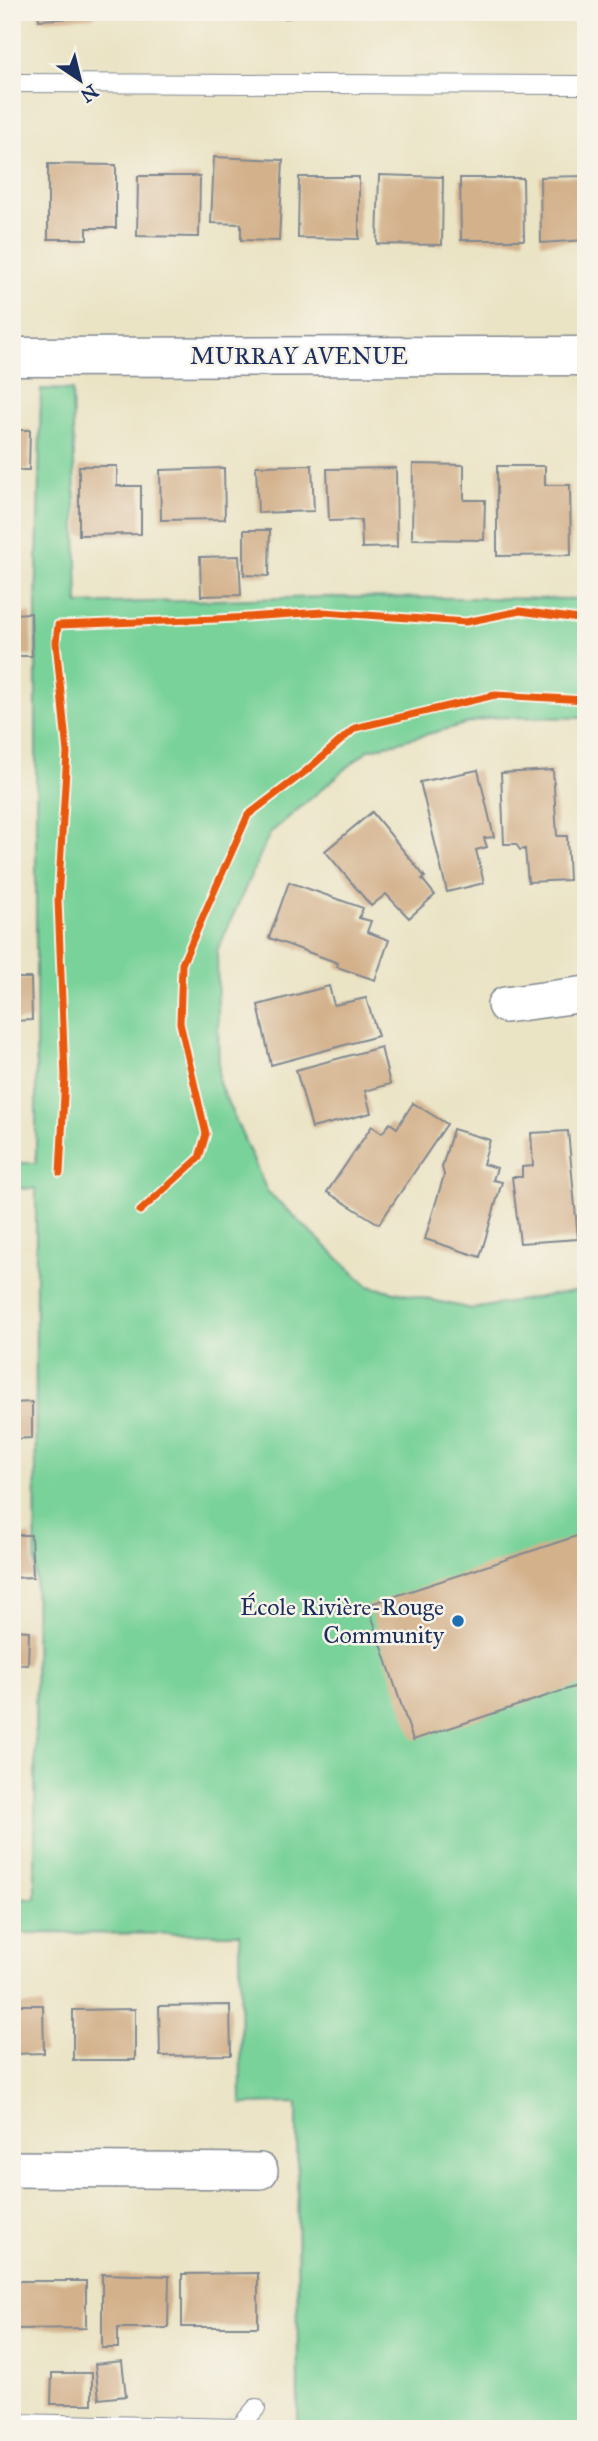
<svg xmlns="http://www.w3.org/2000/svg" width="598" height="2441" viewBox="0 0 598 2441" font-family="'IM FELL Great Primer',serif">
	<rect width="100%" height="100%" fill="#f7f3e8"/>
	<filter id="ink" filterUnits="userSpaceOnUse"><feTurbulence type="fractalNoise" baseFrequency=".0143" numOctaves="2"/><feDisplacementMap in="SourceGraphic" scale="14" xChannelSelector="R" yChannelSelector="G"/><feConvolveMatrix kernelMatrix="1 2 1 2 8 2 1 2 1" color-interpolation-filters="sRGB"/></filter>
	<filter id="wash" filterUnits="userSpaceOnUse"><feTurbulence type="fractalNoise" baseFrequency=".00686" numOctaves="4" result="noise"/><feDisplacementMap in="SourceGraphic" scale="28" xChannelSelector="R" yChannelSelector="G"/><feGaussianBlur stdDeviation="1.57" result="paint"/><feColorMatrix in="noise" values="0 0 0 0 0 0 0 0 0 0 0 0 0 0 0 0 0 1.4 0 .05"/><feComposite in="paint" operator="in"/></filter>
	<g filter="url(#wash)">
		<rect width="100%" height="100%" fill="#eae3c4"/>
		<path fill="#78d299" stroke="#4a807c" stroke-width="2" d="M41,389L72,390L78,604L323,597L586,599V718L492,717L368,750L270,833L217,951L219,1083L267,1191L368,1286L472,1309L586,1289V2429H298L297,2103L241,2104L240,1934L12,1933V1899L35,1898L36,1189L12,1188V1163H36V612Z"/>
		<g id="blocks">
			<path fill="#d3b18b" d="M38,12H95V17L39,20Z
				M241,12H290V18L242,19Z
				M370,12H417V15H370Z
				M214,157L283,160L279,241L241,240V224L211,223Z
				M48,164L116,165V228H87V239H48Z
				M379,175L443,177L442,245L377,244Z
				M138,176H200L199,237L137,236Z
				M586,176V240L541,243L540,177Z
				M299,177H359V239L298,238Z
				M460,178H523L524,240H461Z
				M12,430H30L29,470H12Z
				M413,464L464,465V500H485L484,540L412,539Z
				M312,465L314,511L258,513L256,466Z
				M79,466H117V486H141V534L79,535Z
				M497,466H545V485H570L571,555L497,556Z
				M224,468L225,519L161,520L160,470Z
				M396,468L397,547L362,548L361,520L329,521L327,469Z
				M581,485H586V550H584Z
				M244,530H270L269,576L244,575Z
				M239,556L241,595L201,596L200,557Z
				M31,613L32,656H12V614Z
				M478,770L494,837L484,838L487,847L476,850L484,883L447,892L420,782Z
				M553,770L557,836H567L569,880L528,882L525,849L520,850L516,844H504L501,773Z
				M580,783H586V895H583L580,845H583Z
				M372,812L425,877L422,879L435,895L409,918L386,894L371,906L325,851Z
				M289,882L363,908L359,918L371,921L367,932L389,940L375,980L337,967L338,963L269,938Z
				M12,978H31L32,1020L12,1021Z
				M329,986L334,1005L366,998L378,1036L271,1065L258,1005Z
				M381,1047L390,1084L365,1091L371,1113L312,1128L296,1070Z
				M413,1103L447,1124L379,1224L327,1192L372,1126L382,1133L390,1123L397,1128Z
				M586,1111V1158H584L581,1112Z
				M453,1129L490,1140L483,1164L497,1168L493,1180L502,1182L480,1257L425,1239L444,1175L442,1167Z
				M568,1131L578,1239L520,1243L512,1177H522V1167L533,1166L531,1133Z
				M32,1402V1438L12,1439V1403Z
				M586,1533V1683L413,1740L368,1605Z
				M12,1535H31L33,1577L12,1578Z
				M12,1630L29,1631L28,1665L12,1664Z
				M12,2005H43L44,2053L12,2054Z
				M230,2005L231,2055L160,2056L159,2006Z
				M135,2009V2060H73V2010Z
				M258,2273V2327H182V2274Z
				M102,2274L169,2276L168,2328H118V2348H102Z
				M16,2281H86V2328L16,2329Z
				M122,2361L126,2396L99,2399L95,2364Z
				M52,2373H92V2404H51Z"/>
		</g>
	</g>
	<g filter="url(#ink)">
		<use href="#blocks" fill-opacity="0" stroke="#828991" stroke-width="2"/>
		<g fill="none" stroke-linecap="round" stroke-linejoin="round">
			<defs>
				<path id="lane" d="M12,83L586,85
					M12,2423L239,2428L256,2408"/>
				<path id="street" d="M505,1005L586,994
					M12,2169L260,2171"/>
				<path id="secondary" d="M12,357L586,356"/>
			</defs>
			<use href="#lane" stroke="#828991" stroke-width="20"/>
			<use href="#street" stroke="#828991" stroke-width="38"/>
			<use href="#secondary" stroke="#828991" stroke-width="41"/>
			<use href="#lane" stroke="#fff" stroke-width="18"/>
			<use href="#street" stroke="#fff" stroke-width="35"/>
			<use href="#secondary" stroke="#fff" stroke-width="38"/>
			<defs>
				<path id="cycleway" d="M60,1173L65,1076L58,900L67,753L56,642L58,625L217,619L323,612L466,622L520,611L586,620
					M140,1211L199,1158L206,1134L180,1023L182,964L248,815L306,771L355,728L495,695L586,700"/>
			</defs>
			<use href="#cycleway" stroke="#f7f3e8" stroke-width="11"/>
			<use href="#cycleway" stroke="#e8590c" stroke-width="7"/>
		</g>
	</g>
	<circle fill="#1f6fb2" stroke="#f7f3e8" stroke-width="2.5" cx="458" cy="1621" r="7"/>
	<g text-anchor="middle" stroke-width="5" stroke-linejoin="round" paint-order="stroke">
		<g font-size="24" fill="#1b2f5e" stroke="#f7f3e8">
			<text x="299" y="364">MURRAY AVENUE</text>
		</g>
		<g font-size="24" fill="#1b2f5e" stroke="#f7f3e8" text-anchor="end">
			<text x="444" y="1615">École Rivière-Rouge<tspan x="444" dy="28">Community</tspan></text>
		</g>
	</g>
	<rect width="598" height="2441" fill="none" stroke="#f7f3e8" stroke-width="42"/>
	<g transform="translate(80 80) rotate(145)" stroke="#f7f3e8" stroke-width="5" paint-order="stroke">
	<path d="M0-5L12 26L0 18L-12 26Z" fill="#1b2f5e"/>
	<text y="-10" font-size="19" font-weight="bold" text-anchor="middle" fill="#1b2f5e">N</text>
	</g>
</svg>
